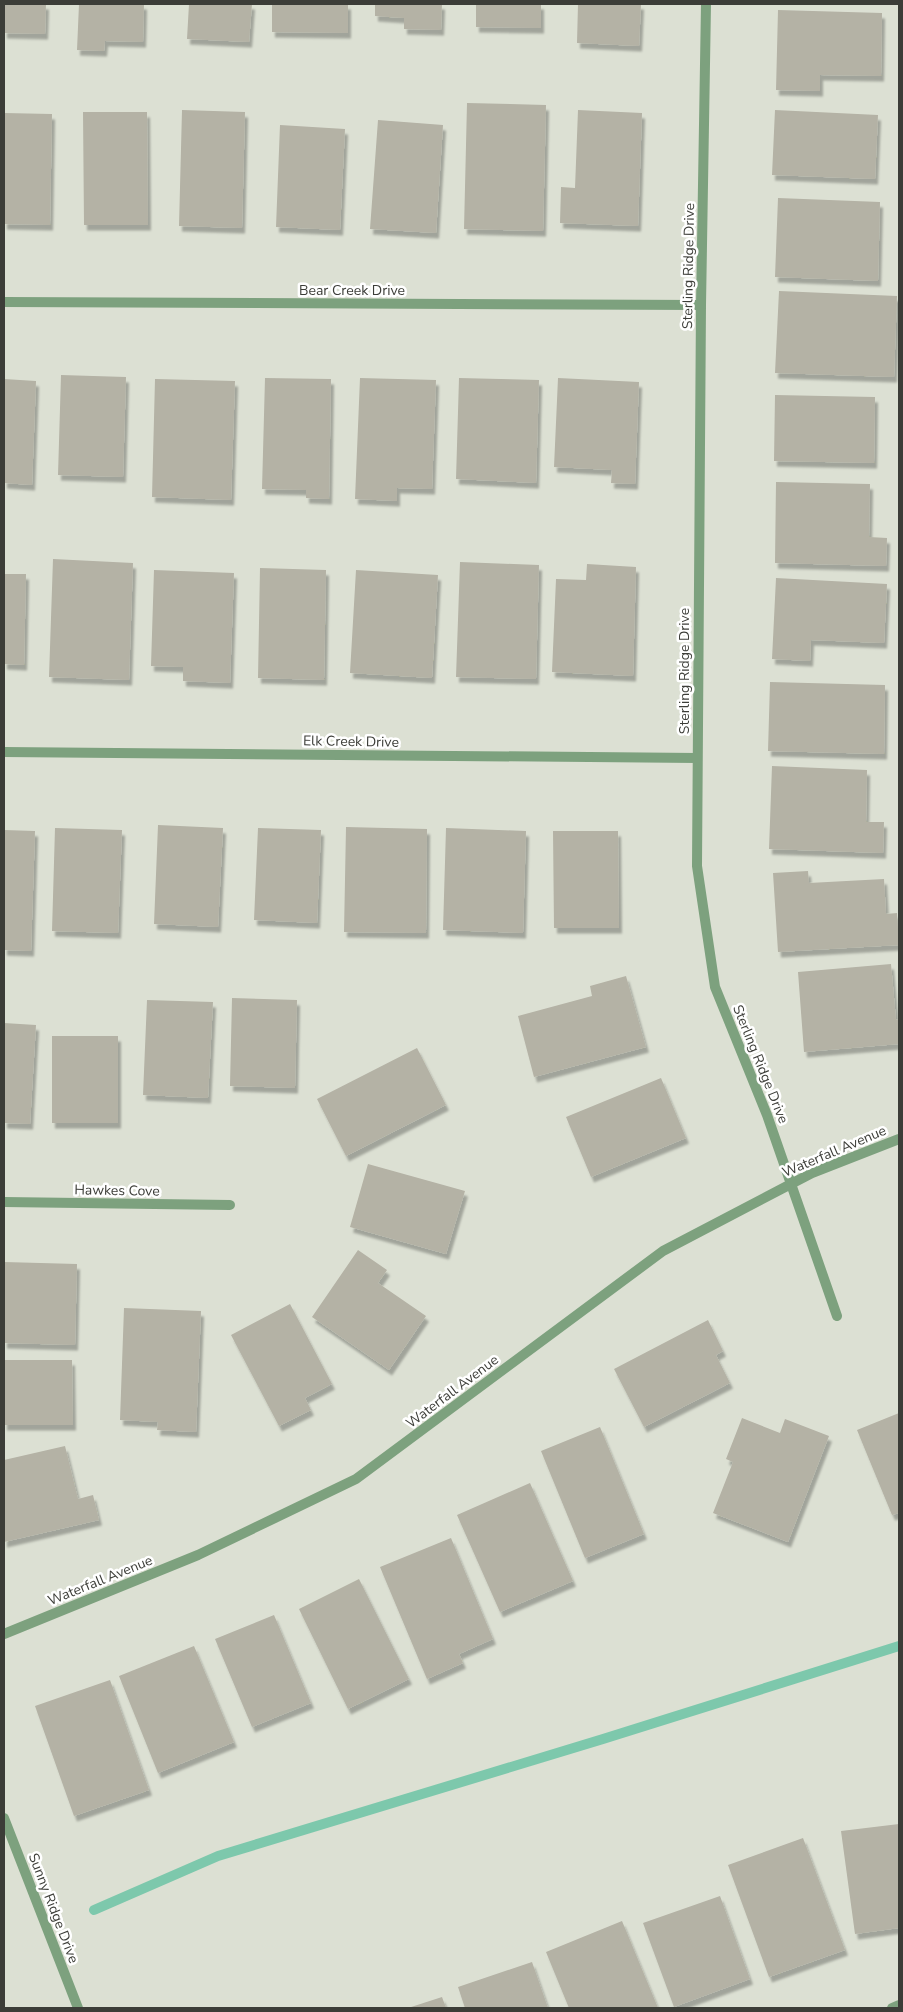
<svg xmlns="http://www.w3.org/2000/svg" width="903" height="2012" viewBox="0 0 903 2012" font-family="'Nunito Sans',sans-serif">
	<defs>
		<filter id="shadow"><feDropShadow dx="3" dy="5.5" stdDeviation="1" flood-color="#0004"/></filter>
	</defs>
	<rect width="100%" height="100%" fill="#dce0d3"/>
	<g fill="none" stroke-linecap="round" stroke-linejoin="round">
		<path stroke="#7dc8ac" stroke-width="10" d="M94,1910L218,1856L603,1739L899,1646"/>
	</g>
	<path fill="#b4b2a5" filter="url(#shadow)" d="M4,4H46L45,34L4,33Z
		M79,4H144L143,42L105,41L104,51L77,50Z
		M189,4H252L249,42L187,39Z
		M272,4H348V33L272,32Z
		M375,4H442L441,30L404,29V18L375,16Z
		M476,4H541V28L476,27Z
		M578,4H641L639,46L577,43Z
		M778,10L882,13L881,76L820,75V91L776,90Z
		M467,103L546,105L543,231L464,229Z
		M182,110L245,112L242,228L179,226Z
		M578,110L642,113L638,226L560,223L561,187L575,188Z
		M775,110L878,115L875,179L772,175Z
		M83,112H147L148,225H84Z
		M4,113L52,114L50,225L4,224Z
		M378,120L443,125L436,233L370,229Z
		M280,125L345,129L340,230L276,227Z
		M778,198L880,202L878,281L775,277Z
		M779,291L897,296L894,377L775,373Z
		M61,375L126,377L123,477L58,475Z
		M265,378L331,379L329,499L306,498V490L262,489Z
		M360,378L436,380L432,489L397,488V501L355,499Z
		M459,378L539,380L536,483L456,479Z
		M558,378L639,382L635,484L611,483L612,470L554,467Z
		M4,379L36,381L32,485L4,483Z
		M155,379L235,381L231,500L152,497Z
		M775,395L875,397L874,463L774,461Z
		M776,482L870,484L869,537L887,538L886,566L775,563Z
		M53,559L133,563L129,680L49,677Z
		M460,562L539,565L536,679L456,677Z
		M587,564L636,567L633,676L552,672L556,579L586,580Z
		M260,568L326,570L324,680L258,678Z
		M154,570L234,573L230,683L183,681V667L151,666Z
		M356,570L438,575L432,678L350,673Z
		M4,574H26L24,665L4,664Z
		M776,578L887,584L884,643L811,640L810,661L772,659Z
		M770,682L885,685L884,754L768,751Z
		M772,766L867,770L866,822H884L883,853L769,849Z
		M158,825L223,828L218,927L154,924Z
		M346,827L427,829L426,933L344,932Z
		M55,828L122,830L118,933L52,931Z
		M258,828L321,830L317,923L254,920Z
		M446,828L526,831L523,933L443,930Z
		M4,830L35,831L31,951L4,950Z
		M553,831H618L619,928H554Z
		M808,871L809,883L884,879L886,914L897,913L899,945L778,952L773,873Z
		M891,964L896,1020L899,1019V1044L804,1052L798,972Z
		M626,976L646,1047L534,1077L518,1016L592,996L590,986Z
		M232,998L297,1000L295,1088L230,1086Z
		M147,1000L213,1002L208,1098L143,1095Z
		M4,1023L36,1025L30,1124L4,1123Z
		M52,1036H118V1123H52Z
		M417,1048L446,1105L346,1156L317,1099Z
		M661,1078L686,1138L591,1177L566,1117Z
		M368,1164L465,1191L446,1254L350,1227Z
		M358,1250L387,1270L378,1283L426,1316L389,1370L312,1317Z
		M4,1262L77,1264L75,1345L4,1343Z
		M290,1304L332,1384L305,1398L311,1410L279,1426L231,1335Z
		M124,1308L201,1311L196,1432L157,1430L158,1422L120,1420Z
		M708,1320L723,1351L716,1355L730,1383L644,1427L614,1369Z
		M4,1360H72L73,1425H4Z
		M899,1413V1513L892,1515L857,1430Z
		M742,1418L780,1433L785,1419L829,1436L788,1542L713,1513L733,1462L726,1459Z
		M600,1427L644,1534L585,1558L541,1451Z
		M65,1446L78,1499L93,1495L99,1520L4,1542V1460Z
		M530,1483L573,1581L500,1612L457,1515Z
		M451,1538L493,1639L459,1654L463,1663L427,1679L380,1567Z
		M359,1579L409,1679L348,1709L299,1609Z
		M274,1615L311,1703L252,1727L215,1639Z
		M194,1646L234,1742L158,1773L119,1676Z
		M110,1680L149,1790L74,1816L35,1706Z
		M899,1824V1928L855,1934L841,1831Z
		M803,1838L845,1950L769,1977L728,1865Z
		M720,1896L750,1979L674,2007L643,1923Z
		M622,1921L658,2008H569L546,1952Z
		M532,1962L548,2008H465L458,1987Z
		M442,1997L446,2008H408Z"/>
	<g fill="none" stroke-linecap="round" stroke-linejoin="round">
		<path stroke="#7da17e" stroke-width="10" d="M706,4L701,305L697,866L715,987L767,1115L837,1316
			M4,302L701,305
			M4,752L697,758
			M4,1202L230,1205
			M4,1634L198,1555L356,1479L663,1251L812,1173L899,1139
			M4,1818L78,2008
			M892,2008L899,2005"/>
	</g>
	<g text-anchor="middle" stroke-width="5" stroke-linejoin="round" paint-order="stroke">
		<g font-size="14" fill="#3c3d38" stroke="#fff">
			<text transform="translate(688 266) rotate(-89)" y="5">Sterling Ridge Drive</text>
			<text x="352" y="295">Bear Creek Drive</text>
			<text transform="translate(684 671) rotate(-90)" y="5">Sterling Ridge Drive</text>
			<text transform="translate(351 741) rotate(1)" y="5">Elk Creek Drive</text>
			<text transform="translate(761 1064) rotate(68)" y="5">Sterling Ridge Drive</text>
			<text transform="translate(834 1151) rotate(-23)" y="5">Waterfall Avenue</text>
			<text transform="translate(117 1190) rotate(1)" y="5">Hawkes Cove</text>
			<text transform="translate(452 1391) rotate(-37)" y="5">Waterfall Avenue</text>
			<text transform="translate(100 1580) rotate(-22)" y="5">Waterfall Avenue</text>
			<text transform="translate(54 1908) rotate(69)" y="5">Sunny Ridge Drive</text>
		</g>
	</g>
	<rect width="903" height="2012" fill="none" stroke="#3c3d38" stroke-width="10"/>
</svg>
